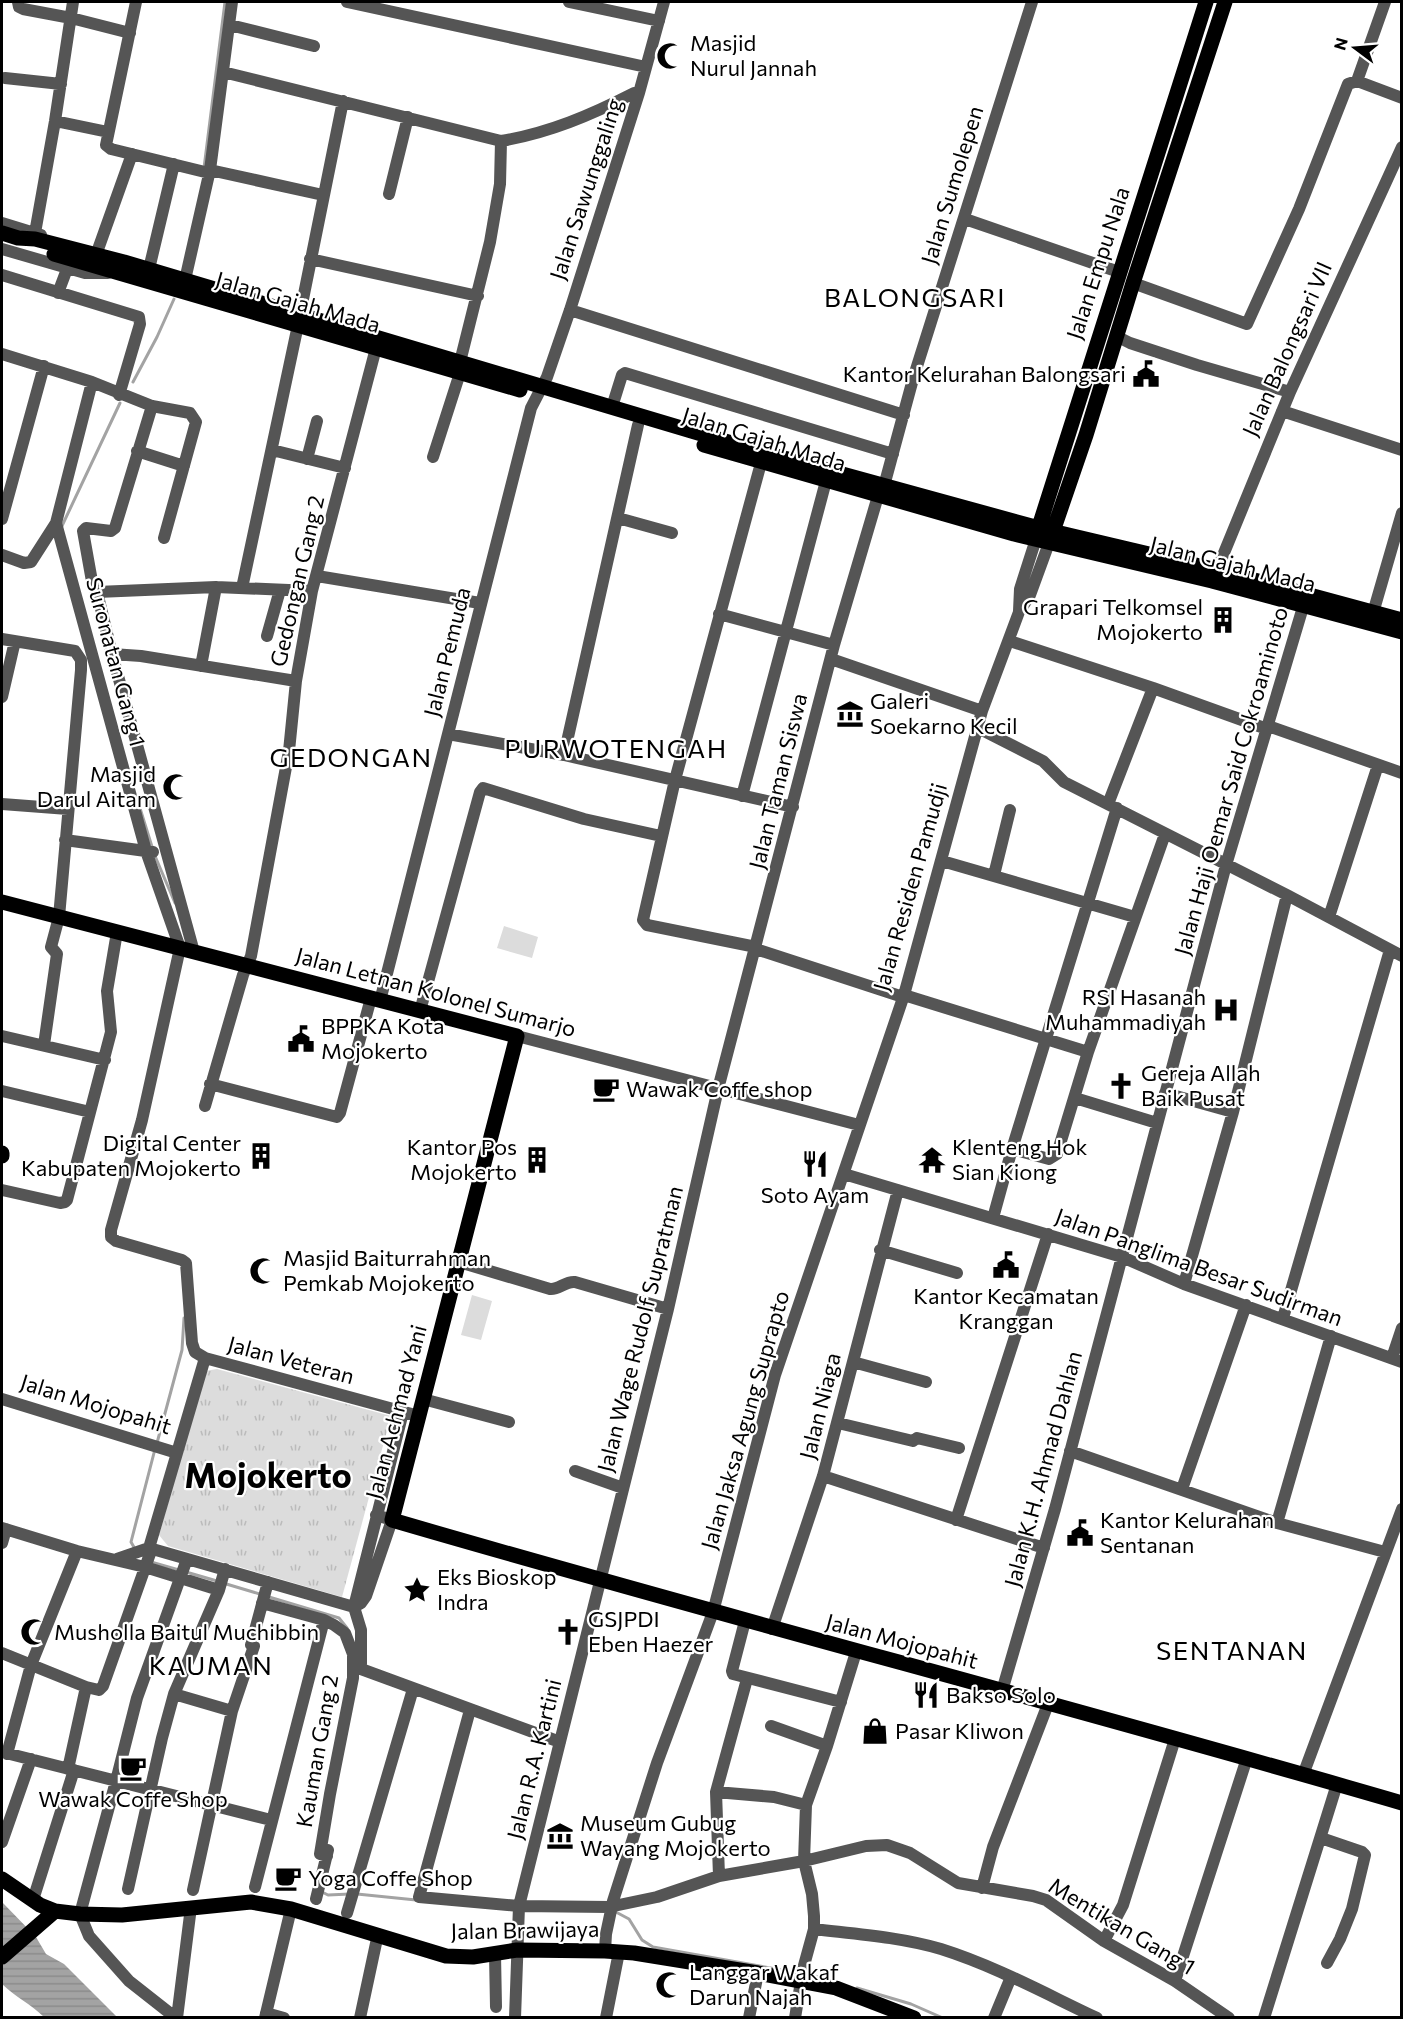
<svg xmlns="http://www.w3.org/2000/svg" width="1403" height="2019" viewBox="0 0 1403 2019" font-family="Commissioner,sans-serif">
	<defs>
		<pattern id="grass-tufts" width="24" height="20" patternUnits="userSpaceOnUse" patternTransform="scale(1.5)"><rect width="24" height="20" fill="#dcdcdc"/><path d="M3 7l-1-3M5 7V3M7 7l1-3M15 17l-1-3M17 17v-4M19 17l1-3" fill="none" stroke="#bbb"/></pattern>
		<pattern id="water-rules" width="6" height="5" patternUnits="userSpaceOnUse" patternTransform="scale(1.5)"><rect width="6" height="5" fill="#a3a3a3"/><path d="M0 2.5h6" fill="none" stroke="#8b8b8b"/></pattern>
	</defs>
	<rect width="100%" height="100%" fill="#fff"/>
	<path fill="url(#grass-tufts)" d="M217,1369L391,1416L342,1597L168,1546L159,1535L205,1371Z"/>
	<path fill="#dcdcdc" d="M504,926L538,937L532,958L497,948Z
		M472,1295L492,1301L481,1340L461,1335Z"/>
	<path fill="url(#water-rules)" d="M2,1902L36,1937L46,1954L64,1964L117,2017H44C31,2004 15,1997 2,1984Z"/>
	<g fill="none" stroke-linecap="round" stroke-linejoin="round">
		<path stroke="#a3a3a3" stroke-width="3" d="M204,168L225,2
			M133,382L157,337L174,299
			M61,528L120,403
			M139,805L153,850
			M155,856L175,903
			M157,1443L182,1350L184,1318
			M135,1549L131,1542L155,1449
			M151,1562L179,1570
			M186,1572L217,1581
			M223,1583L263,1595
			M269,1597L339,1618L347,1628
			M322,1892L328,1895L350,1894
			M357,1894L416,1900
			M614,1911L629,1919L642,1940L653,1947L799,1973
			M805,1974L819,1977
			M857,1988L911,2004L943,2018"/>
		<path stroke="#555" stroke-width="12" d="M18,2L19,7L23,9L71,18L130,33
			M136,2L106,145L111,149L209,173
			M347,2L646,67
			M569,2L659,21
			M230,25L314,46
			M223,72L501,141C549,133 591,115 634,93H639
			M5,78L61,84
			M1357,81L1385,2
			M55,121L108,132
			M210,170L323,195
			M389,194L408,117
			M965,219L1119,272
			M2,223L41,235
			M35,233L55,121L73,2
			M2,249L85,273H108
			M96,255L132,154
			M310,259L478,296
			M149,269L174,164
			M2,275L139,317L140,324L119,395
			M185,280L210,170L232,2
			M1133,283L1247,324L1299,209L1348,84L1357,81L1402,98
			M58,293L67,269
			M570,310L904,415
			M300,314L343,101
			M1116,336L1130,343L1197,365L1290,392
			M2,354L92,382L152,406L190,413L196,422L164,538
			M460,362L490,242L500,184L501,141
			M152,406L115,528L111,531L86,528L83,531L93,587L97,592L112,654L194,952
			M612,407L622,375L625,373L893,454
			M1282,411L1402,450
			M272,450L345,468
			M137,451L184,466
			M433,457L460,373
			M307,459L317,421
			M618,518L672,533
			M2,519L44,366
			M56,523L146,851L180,948L142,1120L111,1230V1237L116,1241L182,1260L186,1263L192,1343L195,1352L205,1358
			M2,555L24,563L31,562L56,523L92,382
			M1217,570L1290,392L1402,147
			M317,576L480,603
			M242,588L298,325
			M97,592L216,587L312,591
			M1019,611L1020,589L1036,539
			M1373,613L1402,513
			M719,614L834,645
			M267,636L280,590
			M2,639L75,651L81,660V670L59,917L51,947L57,954L44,1045
			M1010,641L1153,688L1267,729
			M112,654L141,656L296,681
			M831,659L982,711
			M201,666L216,587
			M2,697L15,641
			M1268,726L1402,773
			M978,728L1043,761L1064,782L1287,895L1402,956
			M448,734L564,755L793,807
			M564,755L638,425
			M742,796L826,481
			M2,804L68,809
			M1108,804L1153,688
			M65,840L153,852
			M942,861L1135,917
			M994,875L1010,810
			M1329,917L1378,765
			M756,947L647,925L643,920L675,780L761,463
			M756,949L903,997
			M904,995L1088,1052
			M380,1001L531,408L547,377L570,310L639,93L664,2
			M420,1011L480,792L483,788L584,819L661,836
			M2,1036L105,1060
			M517,1036L859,1125
			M210,1084L337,1117L340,1113L371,998
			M2,1091L90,1112
			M1165,1093L1233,1112
			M1075,1098L1157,1123
			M205,1106L243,975L251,956L289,751L296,681L312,591L376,348
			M1012,1149L1049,1159L1057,1154L1088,1052L1165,834
			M844,1174L1122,1257L1184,1284L1402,1362
			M2,1190L60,1203L65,1202L67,1200L111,1032L107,991L117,932
			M993,1218L1012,1149L1117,808
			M880,1250L957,1273
			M459,1262L550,1289C559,1290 565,1281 575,1282L668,1309
			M1184,1284L1233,1112L1287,895
			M1283,1318L1390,950
			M1392,1358L1402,1328
			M853,1362L926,1382
			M2,1399L177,1453
			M423,1399L509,1422
			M838,1423L913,1441L917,1438L959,1448
			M1070,1451L1277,1523L1385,1552
			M575,1471L623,1488
			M823,1476L1044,1548
			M1182,1489L1246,1305
			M956,1520L1048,1234
			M1277,1523L1331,1336
			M2,1528L77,1551L145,1567L219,1590
			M2,1543L6,1529
			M149,1548L205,1358L419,1416
			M117,1559L149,1548L354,1607
			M262,1603L324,1620L334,1625L345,1633L353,1654V1678L330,1794L320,1854L327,1856
			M354,1607L361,1630V1664
			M354,1607L403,1412
			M354,1607L361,1603L366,1596L392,1520L376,1515
			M745,1621L732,1671L733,1674L841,1702
			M772,1629L823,1476L898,1190
			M2,1653L86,1687L99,1690L103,1686L152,1548
			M361,1669L560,1742
			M1002,1691L1055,1509L1226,865L1306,597
			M174,1694L232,1711
			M470,1710L419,1897L519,1906L609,1907L657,1897L719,1876L804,1861L866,1846L887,1845L910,1853L958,1883L1033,1896L1046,1900L1104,1941L1175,1981L1229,2018
			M771,1726L827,1746
			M2,1752L271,1820
			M7,1754L31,1665L77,1551
			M68,1769L86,1687
			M1303,1775L1402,1509
			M716,1792L774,1797L806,1805
			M1321,1838L1362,1852L1365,1855L1352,1909L1340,1939L1327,1963
			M2,1842L31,1759
			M719,1876L716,1792L747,1679
			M255,1887L324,1620
			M982,1888L993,1847L1048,1704
			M128,1889L162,1738L174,1694L219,1590L225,1569
			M193,1890L232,1711L254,1646L251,1645L268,1582
			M316,1899L328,1850
			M33,1900L74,1770
			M347,1913L413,1689
			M814,1929C856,1934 900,1937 941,1949C995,1966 1046,1994 1097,2018
			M1104,1941L1123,1905L1175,1739
			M605,1951L606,1934L613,1901L657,1763L713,1612L775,1375L904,995L982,711L1019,612L1030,595L1049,543
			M495,1954L496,2007
			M1175,1981L1247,1758
			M266,2013L284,2018
			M176,2018L129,1981L89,1936L80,1914L116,1781L137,1698L187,1559
			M177,2018L191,1907
			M265,2018L291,1909
			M360,2018L378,1934
			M515,2018L519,1906L668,1309L718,1089L834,645L878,496L884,486L913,379L1032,2
			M606,2018L619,1952
			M749,2018L758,1973
			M795,2018L803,1969L814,1929V1916L812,1894L804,1861L806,1805L827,1746L856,1652
			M994,2018L1011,1977
			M1264,2018L1337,1784"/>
		<path stroke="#000" stroke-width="15" d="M2,233L18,238L35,239L124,262L762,452L1039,528L1217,570L1402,620
			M54,254L520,390
			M704,445L1014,534L1212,581L1402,632
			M1036,536L1206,2
			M1050,540L1086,435L1133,283L1225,2
			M2,902L517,1036L392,1520C727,1618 1066,1705 1402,1803
			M2,1153V1156
			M2,1879L40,1905L55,1911L80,1914L122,1915L251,1902L291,1909L446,1956L473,1957L517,1950L605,1951L634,1953L758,1973L836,1988L914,2018
			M2,1957L55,1911"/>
	</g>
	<defs>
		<symbol id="mosque-bare" viewBox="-9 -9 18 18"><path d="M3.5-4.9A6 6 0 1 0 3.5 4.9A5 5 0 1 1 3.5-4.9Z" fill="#000" stroke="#fff" stroke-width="2.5" paint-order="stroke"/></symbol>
		<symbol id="civic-bare" viewBox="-9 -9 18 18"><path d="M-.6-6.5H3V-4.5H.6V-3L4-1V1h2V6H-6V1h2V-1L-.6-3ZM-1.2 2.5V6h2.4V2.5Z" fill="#000" stroke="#fff" stroke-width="2.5" paint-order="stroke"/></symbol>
		<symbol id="building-bare" viewBox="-9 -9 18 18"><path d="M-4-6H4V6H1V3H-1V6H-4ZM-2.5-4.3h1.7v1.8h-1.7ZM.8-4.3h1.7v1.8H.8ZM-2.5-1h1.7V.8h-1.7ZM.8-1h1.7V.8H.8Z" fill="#000" stroke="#fff" stroke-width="2.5" paint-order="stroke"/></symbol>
		<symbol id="museum-bare" viewBox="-9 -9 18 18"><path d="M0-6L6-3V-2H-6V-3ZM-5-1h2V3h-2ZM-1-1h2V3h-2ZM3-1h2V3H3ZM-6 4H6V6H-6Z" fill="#000" stroke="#fff" stroke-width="2.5" paint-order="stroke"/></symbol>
		<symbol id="hospital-bare" viewBox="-9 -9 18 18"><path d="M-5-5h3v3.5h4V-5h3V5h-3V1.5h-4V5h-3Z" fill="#000" stroke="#fff" stroke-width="2.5" paint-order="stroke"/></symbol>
		<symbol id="church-bare" viewBox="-9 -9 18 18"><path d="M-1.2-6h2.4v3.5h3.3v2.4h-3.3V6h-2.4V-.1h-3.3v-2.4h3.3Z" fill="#000" stroke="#fff" stroke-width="2.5" paint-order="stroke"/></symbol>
		<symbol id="cafe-bare" viewBox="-9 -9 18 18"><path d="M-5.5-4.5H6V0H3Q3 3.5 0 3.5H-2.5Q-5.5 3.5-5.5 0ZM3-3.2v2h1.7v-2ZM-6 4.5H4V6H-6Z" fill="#000" stroke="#fff" stroke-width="2.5" paint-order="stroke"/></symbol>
		<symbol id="temple-bare" viewBox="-9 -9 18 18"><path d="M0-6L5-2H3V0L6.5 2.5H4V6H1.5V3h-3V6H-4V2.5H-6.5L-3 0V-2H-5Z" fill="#000" stroke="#fff" stroke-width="2.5" paint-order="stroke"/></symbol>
		<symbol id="restaurant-bare" viewBox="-9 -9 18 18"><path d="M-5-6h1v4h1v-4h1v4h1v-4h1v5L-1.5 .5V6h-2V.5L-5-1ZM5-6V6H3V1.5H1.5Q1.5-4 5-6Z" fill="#000" stroke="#fff" stroke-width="2.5" paint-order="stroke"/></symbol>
		<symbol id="sight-bare" viewBox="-9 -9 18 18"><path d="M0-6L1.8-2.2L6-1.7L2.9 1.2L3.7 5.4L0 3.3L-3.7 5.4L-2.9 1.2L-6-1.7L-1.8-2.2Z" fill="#000" stroke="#fff" stroke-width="2.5" paint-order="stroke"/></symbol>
		<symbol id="shop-bare" viewBox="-9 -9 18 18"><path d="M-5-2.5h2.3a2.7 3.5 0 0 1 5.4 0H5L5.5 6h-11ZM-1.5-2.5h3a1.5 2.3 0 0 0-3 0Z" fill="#000" stroke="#fff" stroke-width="2.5" paint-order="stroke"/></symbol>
	</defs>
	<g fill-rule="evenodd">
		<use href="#mosque-bare" x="651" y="37" width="38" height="38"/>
		<use href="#civic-bare" x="1127" y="355" width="38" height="38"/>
		<use href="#building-bare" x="1204" y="601" width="38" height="38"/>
		<use href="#museum-bare" x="831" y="695" width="38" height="38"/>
		<use href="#mosque-bare" x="157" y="768" width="38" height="38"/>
		<use href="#hospital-bare" x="1207" y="991" width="38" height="38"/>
		<use href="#civic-bare" x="282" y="1020" width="38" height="38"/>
		<use href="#church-bare" x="1102" y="1067" width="38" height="38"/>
		<use href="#cafe-bare" x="587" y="1070" width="38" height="38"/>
		<use href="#building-bare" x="242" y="1137" width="38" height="38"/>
		<use href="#building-bare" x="518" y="1141" width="38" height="38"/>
		<use href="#temple-bare" x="913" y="1141" width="38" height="38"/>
		<use href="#restaurant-bare" x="796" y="1145" width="38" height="38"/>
		<use href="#civic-bare" x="987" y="1246" width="38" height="38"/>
		<use href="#mosque-bare" x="244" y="1252" width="38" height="38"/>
		<use href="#civic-bare" x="1061" y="1514" width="38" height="38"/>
		<use href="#sight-bare" x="398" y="1571" width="38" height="38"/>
		<use href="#mosque-bare" x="15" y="1613" width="38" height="38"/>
		<use href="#church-bare" x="549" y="1613" width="38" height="38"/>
		<use href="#restaurant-bare" x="907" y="1676" width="38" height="38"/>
		<use href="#shop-bare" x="856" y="1712" width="38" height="38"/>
		<use href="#cafe-bare" x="114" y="1749" width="38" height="38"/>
		<use href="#museum-bare" x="541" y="1817" width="38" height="38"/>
		<use href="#cafe-bare" x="269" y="1859" width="38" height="38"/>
		<use href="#mosque-bare" x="650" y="1966" width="38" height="38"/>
	</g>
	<g text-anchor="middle" stroke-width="4.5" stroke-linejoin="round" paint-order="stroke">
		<g font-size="22" fill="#000" stroke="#fff" text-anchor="start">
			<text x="690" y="51">Masjid<tspan x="690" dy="25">Nurul Jannah</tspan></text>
			<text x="1126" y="382" text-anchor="end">Kantor Kelurahan Balongsari</text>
			<text x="1203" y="615" text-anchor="end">Grapari Telkomsel<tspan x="1203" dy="25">Mojokerto</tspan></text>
			<text x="870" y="709">Galeri<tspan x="870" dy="25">Soekarno Kecil</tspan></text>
			<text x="156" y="782" text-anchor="end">Masjid<tspan x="156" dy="25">Darul Aitam</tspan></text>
			<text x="1206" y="1005" text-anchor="end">RSI Hasanah<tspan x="1206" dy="25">Muhammadiyah</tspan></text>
			<text x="321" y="1034">BPPKA Kota<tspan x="321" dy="25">Mojokerto</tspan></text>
			<text x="1141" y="1081">Gereja Allah<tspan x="1141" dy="25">Baik Pusat</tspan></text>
			<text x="626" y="1097">Wawak Coffe shop</text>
			<text x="241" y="1151" text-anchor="end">Digital Center<tspan x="241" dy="25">Kabupaten Mojokerto</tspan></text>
			<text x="517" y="1155" text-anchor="end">Kantor Pos<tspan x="517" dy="25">Mojokerto</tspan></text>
			<text x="952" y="1155">Klenteng Hok<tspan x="952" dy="25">Sian Kiong</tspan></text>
			<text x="815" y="1203" text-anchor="middle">Soto Ayam</text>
			<text x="283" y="1266">Masjid Baiturrahman<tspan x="283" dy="25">Pemkab Mojokerto</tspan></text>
			<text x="1006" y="1304" text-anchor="middle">Kantor Kecamatan<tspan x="1006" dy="25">Kranggan</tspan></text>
			<text x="1100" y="1528">Kantor Kelurahan<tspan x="1100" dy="25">Sentanan</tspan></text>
			<text x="437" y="1585">Eks Bioskop<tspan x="437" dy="25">Indra</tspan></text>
			<text x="588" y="1627">GSJPDI<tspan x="588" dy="25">Eben Haezer</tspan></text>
			<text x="54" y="1640">Musholla Baitul Muchibbin</text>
			<text x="946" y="1703">Bakso Solo</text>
			<text x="895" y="1739">Pasar Kliwon</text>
			<text x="133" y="1807" text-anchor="middle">Wawak Coffe Shop</text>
			<text x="580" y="1831">Museum Gubug<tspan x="580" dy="25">Wayang Mojokerto</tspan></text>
			<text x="308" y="1886">Yoga Coffe Shop</text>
			<text x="689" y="1980">Langgar Wakaf<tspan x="689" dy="25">Darun Najah</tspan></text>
		</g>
		<g font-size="22" fill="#000" stroke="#fff">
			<text transform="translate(952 185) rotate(-73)" y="8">Jalan Sumolepen</text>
			<text transform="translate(586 189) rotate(-72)" y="8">Jalan Sawunggaling</text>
			<text transform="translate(1098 263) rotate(-72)" y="8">Jalan Empu Nala</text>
			<text transform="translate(298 302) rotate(16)" y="8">Jalan Gajah Mada</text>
			<text transform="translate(1287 349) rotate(-66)" y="8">Jalan Balongsari VII</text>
			<text transform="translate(764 439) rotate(17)" y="8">Jalan Gajah Mada</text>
			<text transform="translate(1233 564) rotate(14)" y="8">Jalan Gajah Mada</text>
			<text transform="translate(297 581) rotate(-77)" y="8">Gedongan Gang 2</text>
			<text transform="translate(447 652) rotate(-76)" y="8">Jalan Pemuda</text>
			<text transform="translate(116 662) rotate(75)" y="8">Suronatan Gang 1</text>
			<text transform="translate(778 781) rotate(-76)" y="8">Jalan Taman Siswa</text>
			<text transform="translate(1231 781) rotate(-74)" y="8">Jalan Haji Oemar Said Cokroaminoto</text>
			<text transform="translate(910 887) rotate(-74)" y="8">Jalan Residen Pamudji</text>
			<text transform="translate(436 992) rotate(15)" y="8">Jalan Letnan Kolonel Sumarjo</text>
			<text transform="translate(1199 1267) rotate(20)" y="8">Jalan Panglima Besar Sudirman</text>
			<text transform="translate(640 1329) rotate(-76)" y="8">Jalan Wage Rudolf Supratman</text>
			<text transform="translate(291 1360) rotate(15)" y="8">Jalan Veteran</text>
			<text transform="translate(96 1404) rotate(17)" y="8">Jalan Mojopahit</text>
			<text transform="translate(820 1406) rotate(-76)" y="8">Jalan Niaga</text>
			<text transform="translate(396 1412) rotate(-75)" y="8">Jalan Achmad Yani</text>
			<text transform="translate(745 1420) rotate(-74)" y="8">Jalan Jaksa Agung Suprapto</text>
			<text transform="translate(1043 1469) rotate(-75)" y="8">Jalan K.H. Ahmad Dahlan</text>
			<text transform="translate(902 1641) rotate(15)" y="8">Jalan Mojopahit</text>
			<text transform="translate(317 1751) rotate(-80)" y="8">Kauman Gang 2</text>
			<text transform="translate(534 1759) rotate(-76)" y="8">Jalan R.A. Kartini</text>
			<text transform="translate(1122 1926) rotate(31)" y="8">Mentikan Gang 1</text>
			<text transform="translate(525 1930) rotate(-1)" y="8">Jalan Brawijaya</text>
		</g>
		<g font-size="26" letter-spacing="1.5" fill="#000" stroke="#fff">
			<text x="915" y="307">BALONGSARI</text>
			<text x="616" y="758">PURWOTENGAH</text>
			<text x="351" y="767">GEDONGAN</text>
			<text x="1232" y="1660">SENTANAN</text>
			<text x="211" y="1675">KAUMAN</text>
		</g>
		<g font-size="34" font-weight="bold" fill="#000" stroke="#fff">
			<text x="268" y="1488">Mojokerto</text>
		</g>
	</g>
	<rect width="1403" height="2019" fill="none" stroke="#000000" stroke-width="6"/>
	<g transform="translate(1355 48) rotate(286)" stroke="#ffffff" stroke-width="4.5" paint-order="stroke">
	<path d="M0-4.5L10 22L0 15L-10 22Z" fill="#000000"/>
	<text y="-9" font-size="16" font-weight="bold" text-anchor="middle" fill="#000000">N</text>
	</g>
</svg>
